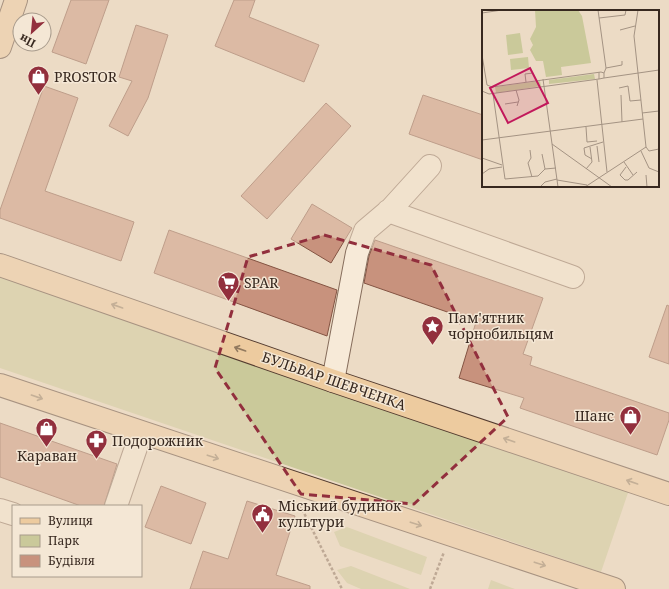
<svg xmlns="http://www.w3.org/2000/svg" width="669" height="589" viewBox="0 0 669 589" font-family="'Noto Serif',serif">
	<rect width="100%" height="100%" fill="#ecdbc5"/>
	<path fill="#cac99a" d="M0,276L630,487L601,572L0,368Z
		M347,527L427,557L421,575L340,546L334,532Z
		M351,566L410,589H361L347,583L337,570Z
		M491,580L515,589H488Z"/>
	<path fill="#c8927d" stroke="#845443" d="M71,0H109L86,64L52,52Z
		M234,0H255L249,17L319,45L304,82L215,46Z
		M136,25L168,35L148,98L128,136L109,126L132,81L119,77Z
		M44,86L78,98L45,191L134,222L121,261L0,218V210Z
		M423,95L483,115V160L409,134Z
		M326,103L351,126L267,219L241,196Z
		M312,204L352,228L331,263L291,239Z
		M169,230L337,290L327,336L154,273Z
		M375,240L543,298L523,354L532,357L530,365L669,413V420L657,455L520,408L524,398L459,378L476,322L364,283L369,256Z
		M667,305L669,306V364L649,357Z
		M0,423L117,464L104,506H81L0,477Z
		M161,486L206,503L191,544L145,527Z
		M247,501L295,516L276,575L310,586V589H190L203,551L228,559Z"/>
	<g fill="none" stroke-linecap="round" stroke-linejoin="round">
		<defs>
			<path id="minor" d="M388,211L573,277
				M333,381L357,253L365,231L391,209L430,166
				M116,506L141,433
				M0,510L13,514"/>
			<path id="major" d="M0,47L16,0
				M0,265L333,381L669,494
				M0,385L614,589"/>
		</defs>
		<use href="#minor" stroke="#866d5c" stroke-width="24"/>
		<use href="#major" stroke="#543c30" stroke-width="24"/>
		<path stroke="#866d5c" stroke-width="2.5" stroke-dasharray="3 2" stroke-linecap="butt" d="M300,505L342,589
			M430,589L444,552"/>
		<use href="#minor" stroke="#f7ead8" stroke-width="22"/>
		<use href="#major" stroke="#edcb9f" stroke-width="22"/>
	</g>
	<defs><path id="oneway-shaft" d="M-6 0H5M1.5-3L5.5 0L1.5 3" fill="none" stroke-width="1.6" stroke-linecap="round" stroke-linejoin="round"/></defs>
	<g stroke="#927a5f">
		<use href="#oneway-shaft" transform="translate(117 306) rotate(-161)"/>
		<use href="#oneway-shaft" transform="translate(240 349) rotate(-161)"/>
		<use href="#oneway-shaft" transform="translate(37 397) rotate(19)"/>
		<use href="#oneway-shaft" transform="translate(509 440) rotate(-161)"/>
		<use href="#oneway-shaft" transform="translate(213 457) rotate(18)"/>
		<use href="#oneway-shaft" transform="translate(632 482) rotate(-161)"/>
		<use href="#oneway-shaft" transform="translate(416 524) rotate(18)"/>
		<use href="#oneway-shaft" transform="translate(540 564) rotate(18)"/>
	</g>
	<path d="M0 0H669V589H0ZM324,235L431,265L508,417L414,504L301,494L215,368L248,257Z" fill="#ecdbc5" fill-opacity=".55" fill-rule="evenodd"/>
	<path fill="none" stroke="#922f3d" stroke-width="3" stroke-dasharray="8 5" stroke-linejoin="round" d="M324,235L431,265L508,417L414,504L301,494L215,368L248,257Z"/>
	<defs>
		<symbol id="shop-pin" viewBox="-11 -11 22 30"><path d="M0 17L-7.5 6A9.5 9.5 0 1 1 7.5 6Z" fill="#922f3d" stroke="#f4e7d5"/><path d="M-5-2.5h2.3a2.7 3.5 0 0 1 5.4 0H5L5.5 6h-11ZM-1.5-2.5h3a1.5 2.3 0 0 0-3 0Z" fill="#fff"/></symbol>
		<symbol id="supermarket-pin" viewBox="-11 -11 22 30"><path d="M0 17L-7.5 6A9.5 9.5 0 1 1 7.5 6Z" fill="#922f3d" stroke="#f4e7d5"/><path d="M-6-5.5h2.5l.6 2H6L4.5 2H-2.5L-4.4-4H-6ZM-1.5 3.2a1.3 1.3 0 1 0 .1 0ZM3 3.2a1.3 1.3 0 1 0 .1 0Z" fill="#fff"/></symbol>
		<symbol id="sight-pin" viewBox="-11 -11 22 30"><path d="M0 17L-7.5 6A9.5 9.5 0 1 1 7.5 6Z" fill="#922f3d" stroke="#f4e7d5"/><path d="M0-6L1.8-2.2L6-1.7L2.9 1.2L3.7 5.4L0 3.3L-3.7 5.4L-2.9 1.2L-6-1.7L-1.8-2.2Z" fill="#fff"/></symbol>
		<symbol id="pharmacy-pin" viewBox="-11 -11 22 30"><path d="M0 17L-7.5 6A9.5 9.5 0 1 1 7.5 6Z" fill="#922f3d" stroke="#f4e7d5"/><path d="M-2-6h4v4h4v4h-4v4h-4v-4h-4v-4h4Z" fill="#fff"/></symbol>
		<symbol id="civic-pin" viewBox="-11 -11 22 30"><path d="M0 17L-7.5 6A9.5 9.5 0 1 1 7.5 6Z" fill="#922f3d" stroke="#f4e7d5"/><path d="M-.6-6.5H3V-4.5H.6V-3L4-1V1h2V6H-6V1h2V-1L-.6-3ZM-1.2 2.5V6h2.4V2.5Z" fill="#fff"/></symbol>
	</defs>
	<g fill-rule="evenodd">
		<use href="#shop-pin" x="26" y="64" width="25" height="34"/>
		<use href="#supermarket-pin" x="216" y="270" width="25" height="34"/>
		<use href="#sight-pin" x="420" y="314" width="25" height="34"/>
		<use href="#shop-pin" x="618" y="404" width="25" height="34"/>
		<use href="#shop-pin" x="34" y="416" width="25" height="34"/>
		<use href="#pharmacy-pin" x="84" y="428" width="25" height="34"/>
		<use href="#civic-pin" x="250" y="502" width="25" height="34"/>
	</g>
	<g text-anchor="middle" stroke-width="3" stroke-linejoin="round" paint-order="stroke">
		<g font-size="14" fill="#37281f" stroke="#f4e7d5" text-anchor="start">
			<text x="54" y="82">PROSTOR</text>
			<text x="244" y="288">SPAR</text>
			<text x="448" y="323">Пам'ятник<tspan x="448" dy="16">чорнобильцям</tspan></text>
			<text x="614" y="421" text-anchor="end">Шанс</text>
			<text x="112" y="446">Подорожник</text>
			<text x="47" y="461" text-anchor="middle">Караван</text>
			<text x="278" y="511">Міський будинок<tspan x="278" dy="16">культури</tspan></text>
		</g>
		<g font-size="14" fill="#37281f" stroke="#f4e7d5">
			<text transform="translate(334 381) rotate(19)" y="5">БУЛЬВАР ШЕВЧЕНКА</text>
		</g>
	</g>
	<g transform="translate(482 10)">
		<rect width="177" height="177" fill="#ecdbc5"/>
		<path d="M53,0H96L100,6L109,53L79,57L80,65L64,67L61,51H54L48,40L51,35L48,29L54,17ZM38,23L41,43L26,45L24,25ZM46,47L47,58L29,60L28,49ZM112,64L113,69L67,74V70ZM58,71L59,76L14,83L13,77Z" fill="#cac99a"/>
		<path fill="none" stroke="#a49383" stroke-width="1" d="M116,0L124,58L122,63M156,0L152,26L164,137M0,3L20,0M117,8L143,5L144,0M138,20L153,16M0,45L5,75L10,77L119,62L122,63V68L117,69V62M124,58L140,55V51M122,68L177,60M61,69L76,177M115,70L125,162M44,72L43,64L51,63M137,78L146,76L148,91L159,90M34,80L37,90L35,96M0,81L7,84L117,69M11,84L23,169L56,166L63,159L74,158M139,85L140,112M23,94L36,92M160,103L177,101M104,117L105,132L115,131M0,130L161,109M70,134L130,177M115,136L117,152M164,137L167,141L177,139M48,140L49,148L46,153L50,167M159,141L167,158L177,162M60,144L63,159M0,148L20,155M110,149L103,145L102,138L121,132M142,152L151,165M144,157L138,165L143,170H146L155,162M104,159L110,152L108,137M0,164L7,159L20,157M164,165L165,177M75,170L105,175M58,177L63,172L75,169M103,177L164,137"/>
		<path fill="#c2185b" fill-opacity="0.15" stroke="#c2185b" stroke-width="2" d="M48,58L66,93L26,113L8,78Z"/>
		<rect width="177" height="177" fill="none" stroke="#37281f" stroke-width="2"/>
	</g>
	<rect x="12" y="505" width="130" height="72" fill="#f4e7d5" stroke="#a89b8c"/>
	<rect x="20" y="518" width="20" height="6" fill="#edcb9f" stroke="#a89b8c"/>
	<text x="48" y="525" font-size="12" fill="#37281f">Вулиця</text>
	<rect x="20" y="535" width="20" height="12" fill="#cac99a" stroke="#a89b8c"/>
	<text x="48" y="545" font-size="12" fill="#37281f">Парк</text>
	<rect x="20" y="555" width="20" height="12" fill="#c8927d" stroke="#a89b8c"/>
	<text x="48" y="565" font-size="12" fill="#37281f">Будівля</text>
	<g transform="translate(32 32) rotate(207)"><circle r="19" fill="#f4e7d5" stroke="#a89b8c"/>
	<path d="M0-3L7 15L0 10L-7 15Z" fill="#922f3d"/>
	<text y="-6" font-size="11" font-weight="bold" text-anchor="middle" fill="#37281f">Пн</text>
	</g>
</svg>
